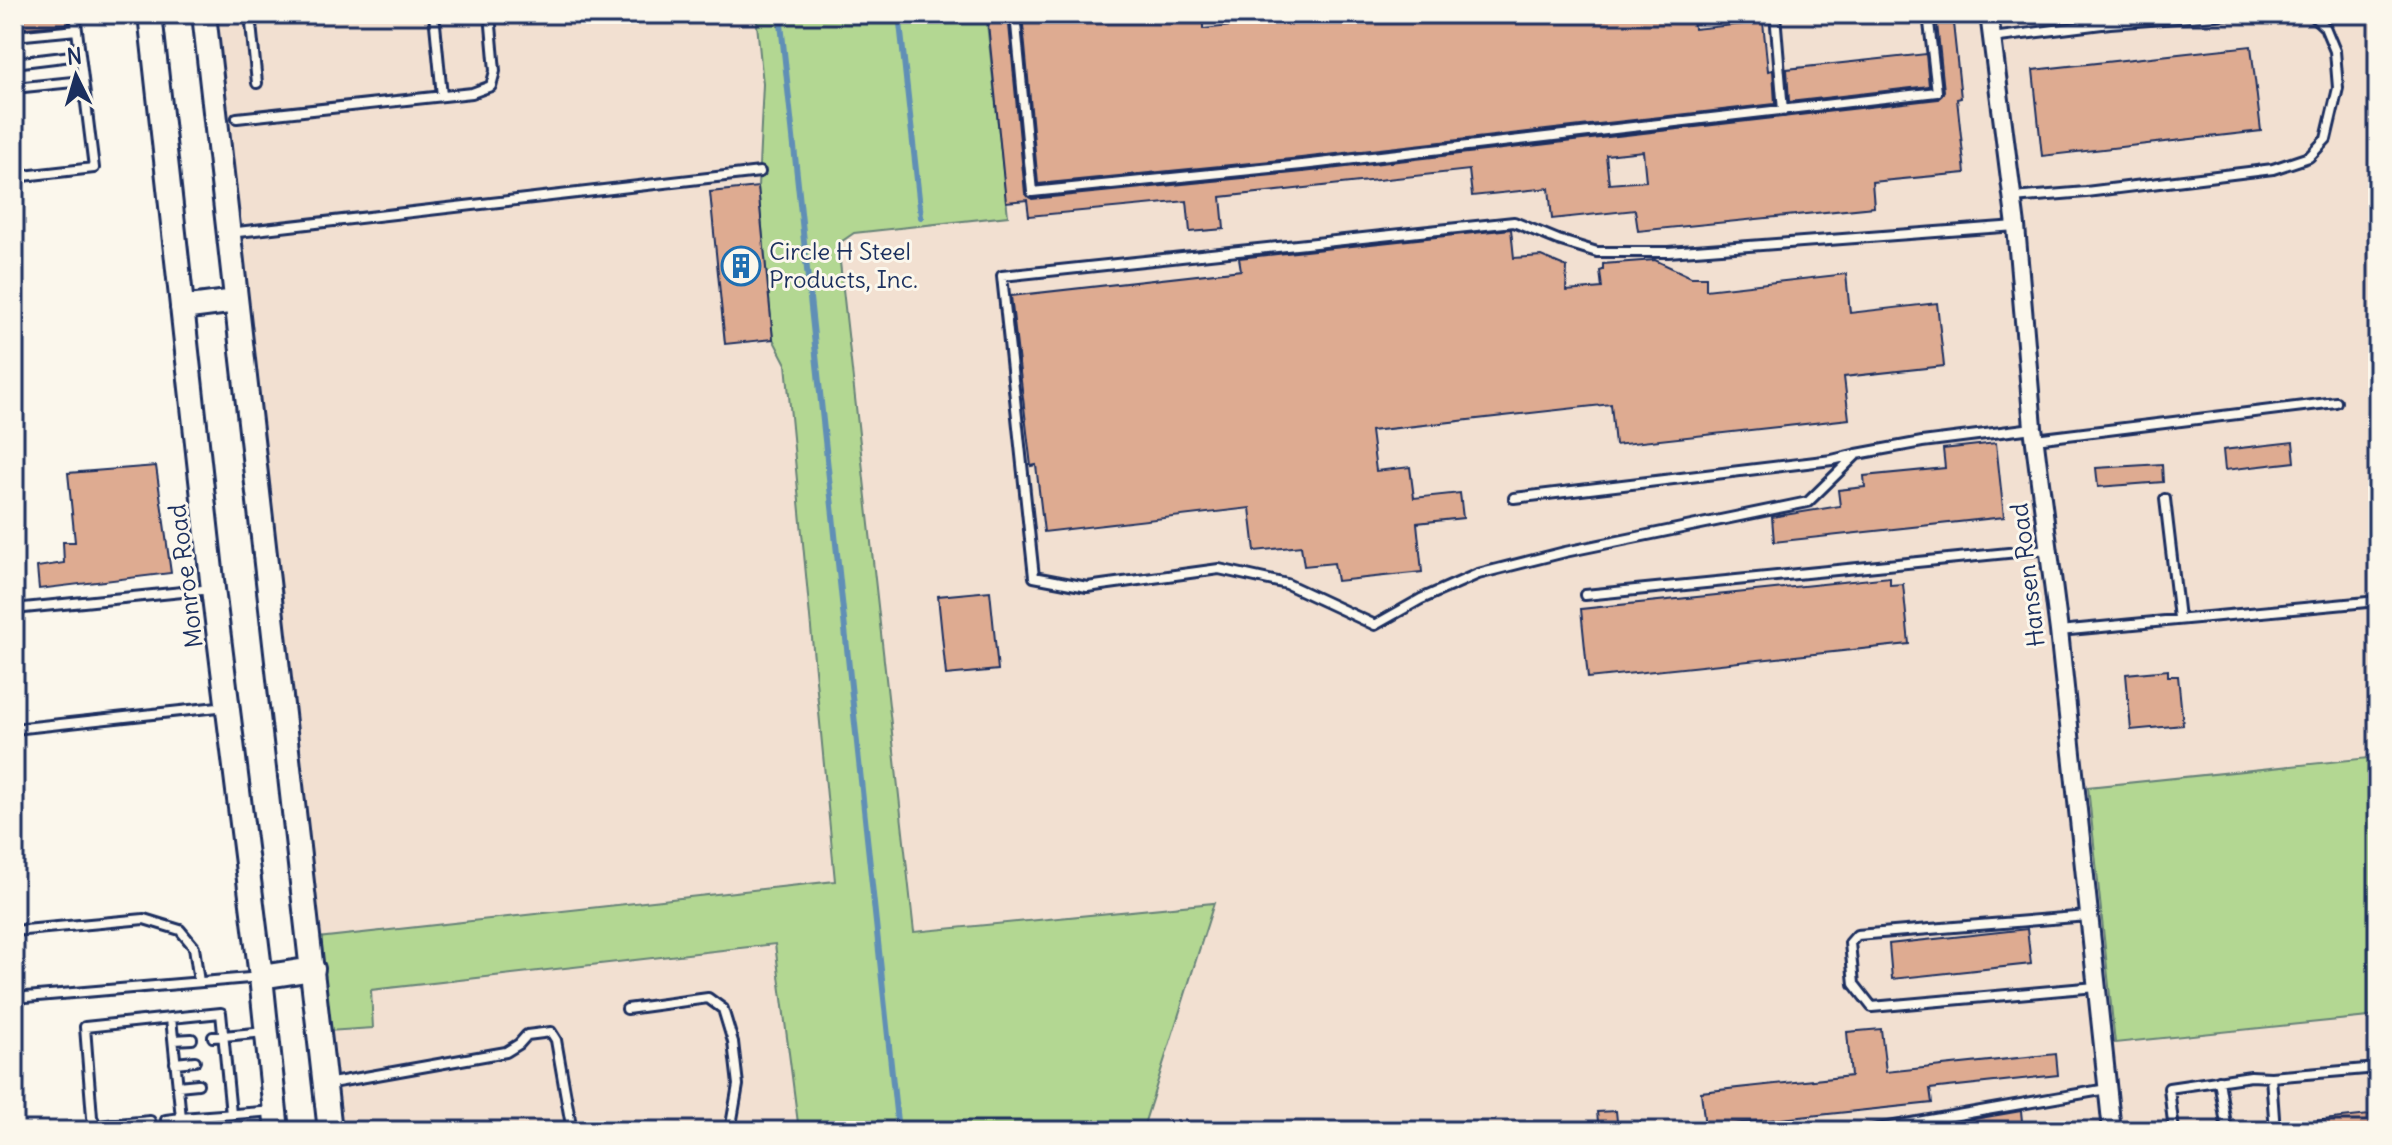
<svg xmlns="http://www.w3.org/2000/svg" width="2392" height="1145" viewBox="0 0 2392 1145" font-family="Delius,sans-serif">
	<rect width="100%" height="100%" fill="#fbf7ec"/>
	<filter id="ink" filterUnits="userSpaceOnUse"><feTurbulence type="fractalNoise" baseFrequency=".0125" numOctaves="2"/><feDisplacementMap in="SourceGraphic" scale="16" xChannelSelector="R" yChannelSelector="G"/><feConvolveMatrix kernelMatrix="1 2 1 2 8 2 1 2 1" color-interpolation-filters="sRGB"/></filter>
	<g filter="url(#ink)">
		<path fill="#f2e0d1" d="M208,14H2378V1131H339Z"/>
		<path fill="#b3d792" stroke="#678378" stroke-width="2" d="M756,14H986L1008,216L854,233L838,244L914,932L1214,903L1142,1131H799L775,944L371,990L373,1028L328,1031L318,938L835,881L786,364L773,339L758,187L763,84Z
			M2378,757V1016L2115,1043L2088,787Z"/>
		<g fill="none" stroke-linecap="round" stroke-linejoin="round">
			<path stroke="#608fb6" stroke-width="6" d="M780,14L898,1131
				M899,14L921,217"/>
		</g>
		<path fill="#deab91" stroke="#1b2f5e" stroke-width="2" fill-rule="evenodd" d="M14,14H68L69,24L14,29Z
			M987,14H1008L1025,193L1032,199L1303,172L1938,99L1944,91L1936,14H1952L1961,98L1957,99L1965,173L1872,182L1874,207L1638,231L1635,210L1552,219L1549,188L1472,196L1469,170L1221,197L1224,229L1190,232L1187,201L1029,216L1027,200L1006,202ZM1643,151L1646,181L1609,184L1606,155Z
			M1022,14H1203V29L1344,14H1693L1694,29L1763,22L1768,71L1773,70L1775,104L1301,158L1038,184Z
			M2251,46L2261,131L2042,156L2033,70Z
			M1926,54L1929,86L1789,102L1787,69Z
			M758,187L773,339L725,344L710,192Z
			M1511,229L1514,258L1541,256L1567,267L1566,291L1602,288L1600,271L1603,270V264L1655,260L1691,277H1706V290L1846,274L1850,313L1937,303L1944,366L1844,377L1849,419L1615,445L1611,404L1371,431L1376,471L1410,467L1414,498L1460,493L1463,518L1417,523L1422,572L1337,581L1334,563L1304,566L1301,546L1255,551L1250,508L1044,532L1036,465L1031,466L1011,296L1241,270L1239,258Z
			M2293,442L2295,462L2225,470L2223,450Z
			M1996,443L2004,517L1774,542L1772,517L1840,506L1838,490L1865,487L1864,476L1945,468L1943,449Z
			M2162,464L2163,482L2098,487L2096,468Z
			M156,466L171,573L39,589L37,567L64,563L63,542H75L68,473Z
			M1890,577V585L1903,584L1909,644L1588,678L1581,609Z
			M990,591L998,670L946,675L938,596Z
			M2168,670V676H2178L2183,725L2131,730L2126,674Z
			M2027,929L2031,964L1892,979L1889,944Z
			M1881,1029L1886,1072L2056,1054L2058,1075L1930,1089L1932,1103L1705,1127L1701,1092L1851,1076L1847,1032Z
			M1616,1111L1618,1131H1599L1597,1112Z
			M2021,1111L2023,1131H1965L1963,1121Z
			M2378,1114V1131H2316L2315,1121Z"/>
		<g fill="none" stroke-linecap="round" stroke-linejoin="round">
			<defs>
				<path id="lane" d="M250,14L257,83
					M434,14L442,96
					M1015,14L1032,192L1302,165L1937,92L1928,14
					M1775,14L1783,111
					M14,36L77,30
					M1992,38L2110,23L2230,14
					M14,63L80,55
					M14,88L83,81
					M237,118L472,93L491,86L495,71L490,14
					M14,177L94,168L75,14
					M2013,198L2086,192L2273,169L2309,157L2326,139L2338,88L2335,51L2325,27L2311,14
					M229,233L760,172
					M2035,439L2336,402
					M1857,454L1922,442L2033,428
					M1514,498L1832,460L1857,454L1808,502L1565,552L1478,574L1421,599L1375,625L1287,584L1219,569L1087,587L1034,577L1002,276L1514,222L1558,240L1597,252H1668L2016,226
					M2165,499L2179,618
					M14,585L17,609
					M1585,595L2048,549
					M14,609L212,589
					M2059,631L2378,601
					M14,729L227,706
					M2088,916L1857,935L1850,943L1854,984L1872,1007L2096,987
					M14,931L144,919L180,930L194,947L199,982
					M14,998L261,977
					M627,1009L708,998L723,1009L733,1042L738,1085L730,1131
					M213,1037L266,1032
					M174,1040L192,1039
					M175,1063L195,1061
					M2219,1080L2227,1131
					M326,1084L506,1052L519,1044L527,1035L551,1032L556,1040L572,1131
					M178,1086L198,1084
					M231,1114L221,1013L171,1018L181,1118L274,1111
					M166,1120L181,1118
					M150,1121L96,1126L92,1117L85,1027L171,1018
					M1866,1131L2107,1089
					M2174,1131L2169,1088L2251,1076L2271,1077
					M2275,1131L2271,1077L2378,1068"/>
				<path id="street" d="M1989,14L2016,226L2033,427L2059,631L2112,1131"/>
				<path id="secondary" d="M150,14L213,589L261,977L277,1131
					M204,14L330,1131
					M182,308L236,301
					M261,977L313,969"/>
			</defs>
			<use href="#lane" stroke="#1b2f5e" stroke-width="14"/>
			<use href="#street" stroke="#1b2f5e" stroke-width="22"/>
			<use href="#secondary" stroke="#1b2f5e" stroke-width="28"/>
			<use href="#lane" stroke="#fbf7ec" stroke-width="8"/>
			<use href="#street" stroke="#fbf7ec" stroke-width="16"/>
			<use href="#secondary" stroke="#fbf7ec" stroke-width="22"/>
		</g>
	</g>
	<defs>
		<symbol id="building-ring" viewBox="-11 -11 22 22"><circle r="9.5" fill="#fbf7ec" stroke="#1f6fb2" stroke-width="1.5"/><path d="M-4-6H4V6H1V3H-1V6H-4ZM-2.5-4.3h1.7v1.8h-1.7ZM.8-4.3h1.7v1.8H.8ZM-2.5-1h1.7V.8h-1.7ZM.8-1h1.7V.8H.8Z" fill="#1f6fb2"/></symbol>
	</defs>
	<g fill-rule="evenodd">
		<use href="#building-ring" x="719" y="244" width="44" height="44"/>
	</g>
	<g text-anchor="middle" stroke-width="6" stroke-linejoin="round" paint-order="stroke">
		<g font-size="24" fill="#1b2f5e" stroke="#fbf7ec" text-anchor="start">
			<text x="769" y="260">Circle H Steel<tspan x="769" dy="28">Products, Inc.</tspan></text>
		</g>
		<g font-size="24" fill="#1b2f5e" stroke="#fbf7ec">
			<text transform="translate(2028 575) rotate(-97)" y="8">Hansen Road</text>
			<text transform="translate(186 576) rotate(-97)" y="8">Monroe Road</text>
		</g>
	</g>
	<rect width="2392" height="1145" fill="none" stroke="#fbf7ec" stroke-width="48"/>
	<rect x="24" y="24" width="2344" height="1097" fill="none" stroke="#1b2f5e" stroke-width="3" filter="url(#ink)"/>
	<g transform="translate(76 76) rotate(355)" stroke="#fbf7ec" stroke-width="6" paint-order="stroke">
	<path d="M0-6L14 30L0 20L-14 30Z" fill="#1b2f5e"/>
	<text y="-12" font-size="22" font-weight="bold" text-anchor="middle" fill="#1b2f5e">N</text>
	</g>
</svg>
